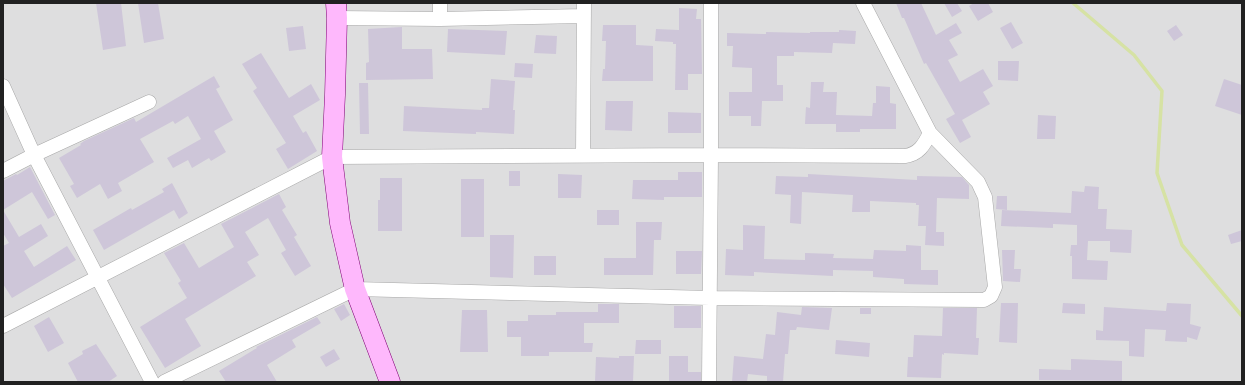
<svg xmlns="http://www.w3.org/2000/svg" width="1245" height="385" viewBox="0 0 1245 385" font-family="Overpass,sans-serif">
	<rect width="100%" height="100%" fill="#eee7f2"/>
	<path fill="#dededf" d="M3,3H1242V382H3Z"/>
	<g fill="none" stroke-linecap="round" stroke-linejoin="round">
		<path stroke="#d6e2a4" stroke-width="3.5" d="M1073,3L1134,55L1162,91L1157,173L1182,245L1242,316"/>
	</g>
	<path fill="#cec6d9" d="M96,3H121L126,46L103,50Z
		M138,3H158L164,39L144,43Z
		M896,3H921L936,35L956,23L962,33L949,40L958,55L948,60L960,82L983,69L993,86L983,92L990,104L962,120L971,137L960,143L946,119L955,114L926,63L924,64L904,18H902Z
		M944,3H957L962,11L952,17Z
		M974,3H988L993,12L978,21L969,6Z
		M679,8L697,9L696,19H701L702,74H688V90H675L676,44H673V42L655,41L656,29L679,30Z
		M1011,22L1023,43L1012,49L1000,28Z
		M603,25H636V45L653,46V81H602L603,69H605L606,41H602Z
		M1176,25L1183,35L1174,41L1167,31Z
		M303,26L306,49L289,51L286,28Z
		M402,27V49H432L433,79L366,80V63L369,62L368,29Z
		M448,29L507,31L505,55L447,52Z
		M839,30L856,31L855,44L833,43L832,53L794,52V56H777V85H783V101H762L761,126H751V116H729V92H752V68L732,67L733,46H727V33L766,34V32L810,33V32H839Z
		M536,35L557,36L556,54L534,53Z
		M261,53L289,98L311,84L320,100L293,116L303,133L306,131L317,151L288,169L276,149L286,143L253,91L257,88L242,64Z
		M998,61H1019L1018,81L998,80Z
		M515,63L533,64L532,78L514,77Z
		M214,76L220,87L216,89L233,120L214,131L226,152L211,161L209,158L192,168L188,160L173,168L167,158L201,139L188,116L175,124L173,121L140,139L154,162L118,183L122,191L108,199L100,184L77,198L70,186L74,184L59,158L81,145L80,144L84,141L134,118L136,122Z
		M491,79L515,81L513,110H515L514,134L476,132V134L403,131L404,106L482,110V108H489Z
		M1224,79L1242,85V115L1215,106Z
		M811,82H824L823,92H837L836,115L872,116L873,103H876V86L890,87V103L896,104V129H860V132H836V124H805L806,107L810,108Z
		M359,83H368L369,134H360Z
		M606,101H633L632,131L605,130Z
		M668,112L701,113V133H668Z
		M1038,115L1056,116L1055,139H1037Z
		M30,167L55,215L48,219L32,192L3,210V181L16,174L17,175Z
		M509,171H520V186H509Z
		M678,172H702V197H664V200L632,199L633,180H678Z
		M558,174L582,175L581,198H558Z
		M808,174L917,180V176L962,177L969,185V199L937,198L936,232H944V246L925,245L926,226H918L919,205H916V203L870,201V212H852L853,195L802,192L801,224L790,223L791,195L775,194L776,176L808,177Z
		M380,178H402V231H378V200H380Z
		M461,179H484V237H461Z
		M172,183L188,213L179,219L174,210L104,250L93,230L131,208L132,210L164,192L162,189Z
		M1085,186L1099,187L1098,209H1107L1106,229L1132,230L1131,253L1110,252V241H1088L1087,260L1108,261L1107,280L1072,279V256H1070L1071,245H1077V225L1053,224V228L1001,226L1002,210L1071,213L1072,191L1084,192Z
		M279,194L286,207L282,210L297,235L294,237L311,266L295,276L281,253L286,250L268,218L245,232L259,255L247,262L256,276L185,319L201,346L165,368L140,327L187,298L178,283L181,281L164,253L184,243L199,268L234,247L221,224Z
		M997,196H1007V210L996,209Z
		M3,210L19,237L41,224L48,236L24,251L34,267L67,246L76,260L12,298L3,284V246L9,243L3,233Z
		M597,210H619V225H597Z
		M636,222H662L661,240H654L653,275H604V258H636Z
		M743,225L765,226L764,259L805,260V253L834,254L833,258L873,259L874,250L906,251V245L921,246V270H938V285L904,284V279L873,277V271L833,270V276L754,272V276L725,275L726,249L743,250Z
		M1242,230V241L1231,244L1228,235Z
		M490,235H514L513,278L490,277Z
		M1002,250H1015L1014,269H1021L1020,282L1003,281Z
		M676,251H702L701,274H676Z
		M534,256H556V275H534Z
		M1001,303H1018L1017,343L999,342Z
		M1063,303L1085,304V314L1062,313Z
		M1167,303L1191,304L1190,324L1201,327L1197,340L1187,337V342L1165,341L1166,330L1145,329L1144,357L1129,356V341L1096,340V330L1103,331L1104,307L1166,311Z
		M344,304L350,315L341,321L334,309Z
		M598,304H619V323H584V343H593L592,352H549V356H521V337H507V321H528V315H556V312H598Z
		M674,306H701V328H674Z
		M802,307L832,308L829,330L797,327L796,330H790L788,354H785L783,382H767V376L748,374L747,382H732L734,356L763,359L766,334L775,335L777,312L801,315Z
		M860,308H871V314H860Z
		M943,308H977L976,338H979L978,355L944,353V355L942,354L941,378L907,377L908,357H913L914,335L942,336Z
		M462,310H487L488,352H460Z
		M49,317L64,343L48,352L34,326Z
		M317,317L321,323L292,340L296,347L267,365L277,382H226L219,371L257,348L256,347Z
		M636,340H661V354H635Z
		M836,340L870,343L869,357L835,354Z
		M96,344L117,376L108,382H78L68,363L83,354L82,351Z
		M334,349L340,359L326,367L320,357Z
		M619,356H634L633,382H595L596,357L619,358Z
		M669,356H688V372H701V382H669Z
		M1071,359L1122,361V381L1039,380V369L1071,370Z"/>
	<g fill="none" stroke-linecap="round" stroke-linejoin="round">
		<defs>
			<path id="street" d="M337,18L440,19L584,16
				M440,19V3
				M3,86L34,155L152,382
				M583,155L584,3
				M3,171L34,155L149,102
				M3,326L332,157L711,155L905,156C919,154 924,145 930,133
				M164,382L355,289L710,298L984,300L991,296L995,287L985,197L978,182L930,133L863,3
				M709,382L711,155V3"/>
			<path id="secondary" d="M336,3L337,18L335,95L332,157L340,223L355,289L390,382"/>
		</defs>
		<use href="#street" stroke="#a8a8a8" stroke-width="15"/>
		<use href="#secondary" stroke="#800075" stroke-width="21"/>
		<use href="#street" stroke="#fff" stroke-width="14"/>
		<use href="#secondary" stroke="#feb8fc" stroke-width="20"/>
	</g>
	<rect width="1245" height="385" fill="none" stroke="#212121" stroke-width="8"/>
</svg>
